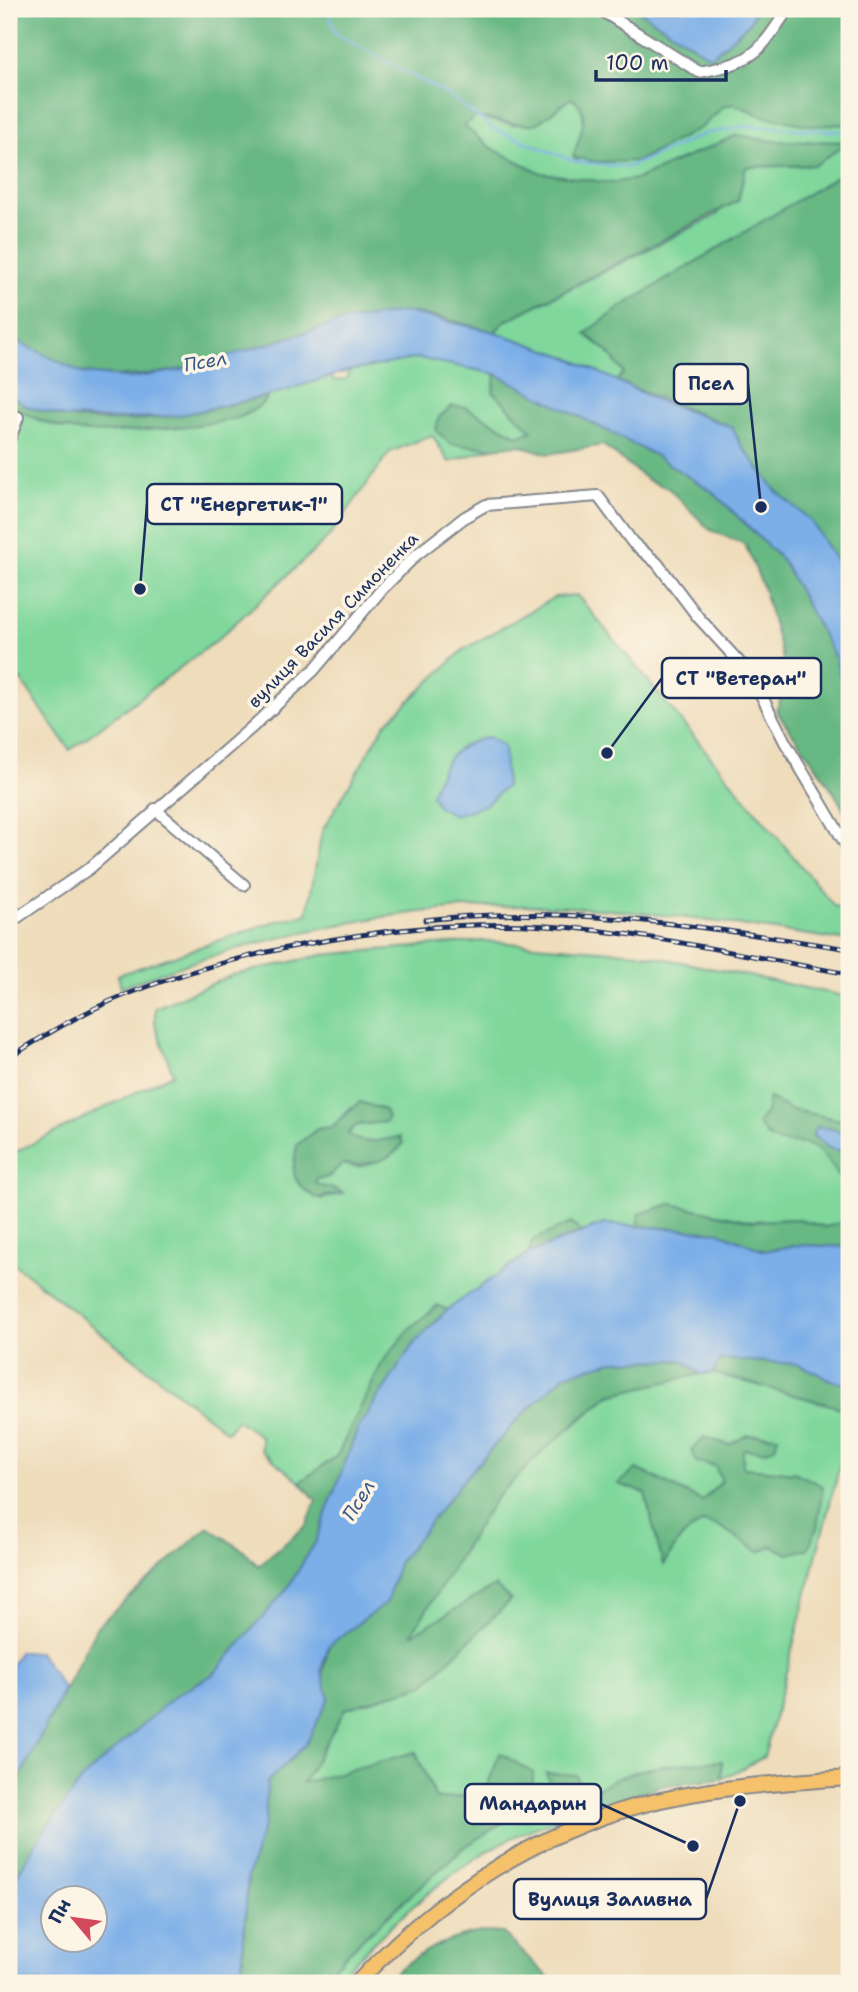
<svg xmlns="http://www.w3.org/2000/svg" width="858" height="1992" viewBox="0 0 858 1992" font-family="'Shantell Sans',sans-serif">
	<rect width="100%" height="100%" fill="#fcf5e5"/>
	<filter id="ink" filterUnits="userSpaceOnUse"><feTurbulence type="fractalNoise" baseFrequency=".0143" numOctaves="2"/><feDisplacementMap in="SourceGraphic" scale="14" xChannelSelector="R" yChannelSelector="G"/><feConvolveMatrix kernelMatrix="1 2 1 2 8 2 1 2 1" color-interpolation-filters="sRGB"/></filter>
	<filter id="wash" filterUnits="userSpaceOnUse"><feTurbulence type="fractalNoise" baseFrequency=".00686" numOctaves="4" result="noise"/><feDisplacementMap in="SourceGraphic" scale="28" xChannelSelector="R" yChannelSelector="G"/><feGaussianBlur stdDeviation="1.57" result="paint"/><feColorMatrix in="noise" values="0 0 0 0 0 0 0 0 0 0 0 0 0 0 0 0 0 1.4 0 .05"/><feComposite in="paint" operator="in"/></filter>
	<g filter="url(#wash)">
		<rect width="100%" height="100%" fill="#eedcba"/>
		<path fill="#7fd79b" stroke="#4d837c" stroke-width="2" fill-rule="evenodd" d="M571,98C594,110 579,137 574,157L577,160L702,127L724,106L734,104L763,116L813,125L849,124V169L621,307L586,334L607,351L624,373L616,381L567,357L495,332L505,321L717,215L746,167L814,165L848,142L770,141L737,135L637,179L610,183L541,173L491,148L464,126L474,117L514,125Z
			M419,358L496,374L493,392L532,430L518,436L465,407L451,444L493,448L449,462L432,435L390,452L327,539L217,640L70,750L20,679L9,686V453L22,425L9,415V402C80,460 184,420 264,403L268,396L331,376L335,381L347,379L348,371Z
			M577,595L835,907L849,904V941C747,926 637,908 534,906C392,904 253,938 121,987L118,975L273,922L307,914L322,831L386,723L463,650L555,597Z
			M482,941L638,953L849,997V1122L789,1109L770,1099L766,1136C783,1144 787,1141 804,1144C821,1146 832,1165 840,1178L849,1181V1221L825,1227L797,1219L752,1221L671,1204L639,1214L638,1226L604,1224L581,1232L571,1224L533,1241L529,1253L447,1310L438,1306L383,1361L337,1456L300,1482L261,1450V1437L237,1420L227,1432L9,1260V1155L173,1074L155,1024V1008L233,975L322,955ZM351,1107L385,1122L357,1125L348,1133C360,1148 383,1139 400,1137L391,1156L359,1167L342,1164L328,1177L315,1179V1183C324,1189 333,1186 343,1193L322,1199L293,1168L317,1129L332,1127Z
			M713,1373L849,1410V1454L843,1453L764,1757L722,1779L721,1761L596,1788L583,1797L547,1774L562,1818C544,1825 525,1831 507,1840C442,1874 384,1931 333,1983H318L364,1937L463,1848L533,1803L484,1794L436,1799L416,1752L302,1784L345,1709L423,1685L511,1600L495,1586L410,1636L495,1499L544,1450L610,1395L677,1377ZM749,1435L778,1436L765,1451L743,1449V1468L796,1473L789,1554L772,1546L759,1552L721,1527L703,1522L681,1538L663,1564L645,1493L619,1484L637,1469L702,1501L722,1481L704,1437L729,1445Z"/>
		<path fill="#67b883" stroke="#417470" stroke-width="2" d="M9,9H636L711,57L750,22L756,9H849V124L813,126L763,116L734,104L724,106L702,127L638,161L597,162L573,157C579,137 594,110 571,98L538,123L528,125L474,117L464,126L491,148L541,173L610,183L637,179L737,135L770,141L849,142L815,165L746,167L738,201L505,321L495,332C471,326 424,311 401,313C295,321 190,391 86,373C63,370 30,347 9,337Z
			M849,169V593L840,568L811,521L776,491L740,444L732,427L616,381L624,373L607,351L585,334L621,307Z
			M496,374L653,454L713,492L783,561L836,659L849,714V820C830,780 800,746 776,710L789,681L763,587L745,544L710,530L668,488L648,480L603,445L548,454L519,445L493,448L451,444L436,431L439,417L452,406L465,407L518,436L532,431L493,392Z
			M9,394C77,442 192,414 268,396C263,405 253,411 243,416C222,425 101,436 77,431C52,426 28,418 9,402Z
			M769,1098L789,1109L849,1122V1138L833,1129L817,1128L813,1136L829,1148L849,1153V1181L840,1178C832,1166 821,1147 805,1144C781,1140 773,1149 758,1123L766,1112Z
			M360,1102L385,1110L388,1118L385,1122L357,1125L348,1133C359,1148 383,1139 400,1137L403,1143C392,1162 362,1167 342,1164L328,1177L316,1179L315,1183C325,1189 334,1187 343,1193L317,1198C290,1182 292,1174 297,1145L317,1129L332,1127Z
			M671,1204L752,1221L797,1219L825,1227L849,1221V1247L799,1245L764,1251L719,1232L638,1226L639,1214Z
			M571,1223L581,1232L529,1253L532,1241Z
			M438,1305L447,1310L413,1345L358,1428L315,1543L287,1589L214,1674L176,1695L117,1751L34,1845L9,1890V1799L97,1626L208,1527L244,1551L258,1566L307,1525L316,1500L300,1482L337,1456L383,1361L410,1328Z
			M719,1359L798,1364L834,1381L849,1385V1410L713,1373Z
			M683,1360L700,1374L609,1395L544,1450L495,1499L411,1635L495,1586L511,1600L423,1685L345,1709L303,1783L415,1752L436,1799L484,1794L500,1753L533,1773V1803L463,1848L364,1937L318,1983H245L242,1968L248,1877L265,1821L267,1782L306,1744L329,1645L387,1602L398,1563L465,1478L522,1415L565,1374L612,1361Z
			M748,1435L778,1436L775,1448L765,1451L743,1449V1468L796,1473L823,1486L817,1528L808,1549L789,1554L772,1546L759,1552L721,1527L703,1522L681,1538L663,1565L645,1493L618,1484L637,1469L702,1501L722,1481L715,1466L696,1462L692,1450L704,1437L729,1445Z
			M722,1761V1779L662,1786L562,1818L546,1773L576,1775L583,1797C631,1765 666,1764 722,1761Z
			M481,1932L503,1933L554,1983H382C412,1957 440,1939 481,1932Z"/>
		<path fill="#7cafe8" stroke="#4c6fa3" stroke-width="2" fill-rule="evenodd" d="M636,9H756L750,22L711,57Z
			M405,312L495,332L567,357L657,400L732,427L740,444L776,491L811,521L840,568L849,593V714L836,659L783,561L713,492L653,454L496,374L418,358L348,371L268,396L175,416L108,419L65,417L26,406L9,394V337L82,373L131,378L181,370L344,321Z
			M489,737L504,747L506,786L485,805L454,815L438,806L431,795C445,760 450,746 489,737Z
			M816,1127L833,1129L849,1138V1153L829,1148L813,1136Z
			M604,1224L719,1232L764,1251L799,1245L849,1247V1385L834,1381L798,1364L720,1359L713,1373L700,1374L683,1360L612,1361L565,1375L522,1415L465,1478L398,1563L387,1602L329,1645L321,1669L329,1698L306,1744L267,1782L265,1821L248,1877L242,1968L245,1983H9V1890L34,1845L82,1779L176,1695L214,1674L287,1589L315,1543L358,1428L413,1345L447,1310L529,1253ZM52,1898H94V1940H52Z
			M19,1652H39L64,1689L9,1799V1669Z"/>
		<g fill="none" stroke-linecap="round" stroke-linejoin="round">
			<path stroke="#7cafe8" stroke-width="2.5" d="M327,9L336,34L448,95L494,129L576,162L628,167L704,134L746,126L849,132"/>
		</g>
	</g>
	<g filter="url(#ink)">
		<g fill="none" stroke-linecap="round" stroke-linejoin="round">
			<defs>
				<path id="minor" d="M599,9L699,72C754,62 758,54 788,9
					M9,441L18,417
					M155,809L244,885
					M9,923L90,868L250,729L314,670L382,589L416,555L465,517L486,505L598,496L633,543L657,563L698,617L751,675L785,742L849,850"/>
				<path id="major" d="M357,1983C434,1900 527,1837 637,1806C706,1787 779,1783 849,1778"/>
			</defs>
			<use href="#minor" stroke="#84868c" stroke-width="14"/>
			<use href="#major" stroke="#84868c" stroke-width="18"/>
			<use href="#minor" stroke="#fff" stroke-width="10"/>
			<use href="#major" stroke="#f5c16b" stroke-width="14"/>
			<defs>
				<path id="rail" d="M425,920C567,903 709,928 849,949
					M9,1058C46,1034 84,1011 125,995C247,947 415,918 546,926C648,932 749,957 849,974"/>
			</defs>
			<use href="#rail" stroke="#1b2f5e" stroke-width="5"/>
			<use href="#rail" stroke="#fcf5e5" stroke-width="2.5" stroke-dasharray="8" stroke-linecap="butt"/>
		</g>
	</g>
	<g text-anchor="middle" stroke-width="7" stroke-linejoin="round" paint-order="stroke">
		<g font-size="18" fill="#1b2f5e" stroke="#fcf5e5">
			<text transform="translate(333 620) rotate(-46)" y="6">вулиця Василя Симоненка</text>
		</g>
		<g font-size="19" font-style="italic" fill="#385587" stroke="#fcf5e5">
			<text transform="translate(205 361) rotate(-10)" y="7">Псел</text>
			<text transform="translate(358 1500) rotate(-58)" y="7">Псел</text>
		</g>
	</g>
	<path fill="none" stroke="#1b2f5e" stroke-width="2.5" d="M761 507L748 384M140 589L147 504M607 753L662 678M693 1846L601 1804M740 1801L706 1899"/>
	<g fill="#1b2f5e" stroke="#fcf5e5" stroke-width="2.5">
		<circle cx="761" cy="507" r="7"/>
		<circle cx="140" cy="589" r="7"/>
		<circle cx="607" cy="753" r="7"/>
		<circle cx="693" cy="1846" r="7"/>
		<circle cx="740" cy="1801" r="7"/>
	</g>
	<g fill="#fcf5e5" stroke="#1b2f5e" stroke-width="2.5">
		<rect x="674" y="364" width="74" height="40" rx="7"/>
		<rect x="147" y="484" width="195" height="40" rx="7"/>
		<rect x="662" y="658" width="159" height="40" rx="7"/>
		<rect x="465" y="1784" width="136" height="40" rx="7"/>
		<rect x="514" y="1879" width="192" height="40" rx="7"/>
	</g>
	<g font-size="19" text-anchor="middle" font-weight="bold" fill="#1b2f5e">
		<text x="711" y="390">Псел</text>
		<text x="244" y="511">СТ "Енергетик-1"</text>
		<text x="741" y="685">СТ "Ветеран"</text>
		<text x="533" y="1810">Мандарин</text>
		<text x="610" y="1906">Вулиця Заливна</text>
	</g>
	<rect width="858" height="1992" fill="none" stroke="#fcf5e5" stroke-width="35"/>
	<g transform="translate(74 1919) rotate(299)"><circle r="33" fill="#fcf5e5" stroke="#a2a6af" stroke-width="2"/>
	<path d="M0-5L12 26L0 18L-12 26Z" fill="#d1495b"/>
	<text y="-10" font-size="19" font-weight="bold" text-anchor="middle" fill="#1b2f5e">Пн</text>
	</g>
	<path d="M596 70v10h130v-10" fill="none" stroke="#1b2f5e" stroke-width="3.5"/>
	<text x="606" y="70" font-size="21" fill="#1b2f5e" stroke="#fcf5e5" stroke-width="5" paint-order="stroke">100 m</text>
</svg>
